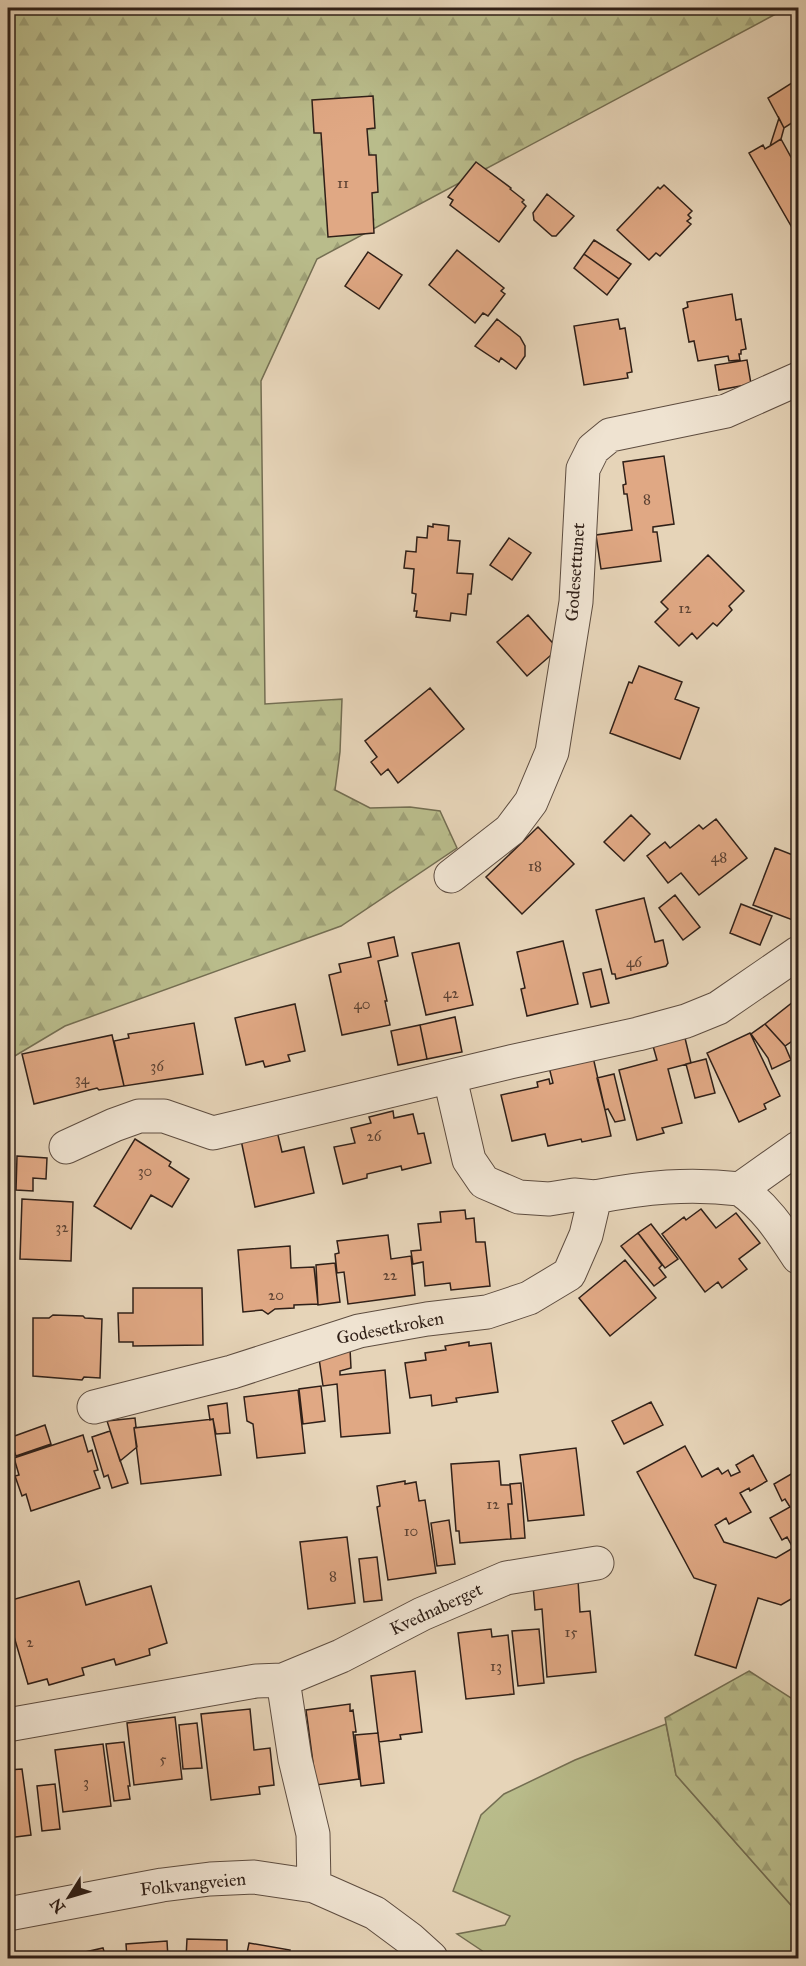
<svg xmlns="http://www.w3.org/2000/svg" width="806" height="1966" viewBox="0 0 806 1966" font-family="'IM FELL Great Primer',serif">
	<defs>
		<pattern id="forest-firs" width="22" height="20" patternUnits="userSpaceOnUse" patternTransform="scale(1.5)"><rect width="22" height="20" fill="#b9bc8b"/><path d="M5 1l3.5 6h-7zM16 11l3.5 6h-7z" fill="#9fa177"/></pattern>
	</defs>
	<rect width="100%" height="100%" fill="#e6d4b8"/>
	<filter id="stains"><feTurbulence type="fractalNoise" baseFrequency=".00333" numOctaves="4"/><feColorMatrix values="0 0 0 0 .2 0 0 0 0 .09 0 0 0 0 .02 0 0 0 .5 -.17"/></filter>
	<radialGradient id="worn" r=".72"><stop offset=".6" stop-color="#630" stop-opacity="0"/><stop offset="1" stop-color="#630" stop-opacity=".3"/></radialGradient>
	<path fill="#b9bc8b" stroke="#746e52" stroke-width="1.5" d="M666,1724L676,1775L798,1913V1958H493L457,1934L505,1925L510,1916L453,1891L481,1815L504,1794L575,1760Z"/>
	<path fill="url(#forest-firs)" stroke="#746e52" stroke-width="1.5" d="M8,8H787L317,259L261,381L265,704L342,699L340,752L335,790L370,808L410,807L440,811L457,848L341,926L65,1026L13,1057L8,1094Z
		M749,1671L794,1700L798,1698V1913L676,1775L665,1718Z"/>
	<path fill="#e0a884" stroke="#302018" stroke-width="1.5" d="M798,79V119L784,128L768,98Z
		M373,96L375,128L367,129L369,155H376L378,192L372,193L374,233L328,237L321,133H314L312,100Z
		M779,118L784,128L781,139L770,146Z
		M781,139L791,157L798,159V238L749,153L763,145L765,149Z
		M476,162L511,188L510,189L524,200L522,202L526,206L499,242L450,205L453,200L448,197Z
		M664,185L692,211L688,215L691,218L687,221L691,224L660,256L656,253L649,260L617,230L658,187L660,189Z
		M547,194L574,216L556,236H552L534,220L533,213Z
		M594,240L631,264L619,279L584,254Z
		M457,250L504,288L501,291L505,294L488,316L483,313L475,323L429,285Z
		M368,252L402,275L379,309L345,286Z
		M584,254L619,279L607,295L574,268Z
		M732,294L736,320L741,319L746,349L741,350V354H739L740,360L729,361L728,356L698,361L694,341L689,342L683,309L688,307L687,302Z
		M497,319L520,337L525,346V356L516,369L501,358L499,362L475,346Z
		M618,319L620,329L625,328L632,372L627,373L628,378L584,385L574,326Z
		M747,360L751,384L719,390L715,365Z
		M664,456L674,524L653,527V532H657L661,561L601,569L596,535L632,530L627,494H624L623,485L626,484L623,462Z
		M433,524L449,526L448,540L460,541L457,573L473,574L471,594H468L466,615L451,613L450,621L416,617L417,611H414L416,594L412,593L414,569L404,568L406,551L416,552L417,537L427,538L428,526L433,527Z
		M509,538L531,553L512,580L490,565Z
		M708,555L744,591L729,606L732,610L717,626L713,623L697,639L692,633L679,646L655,622L668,609L661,602Z
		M528,615L558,649L527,676L497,642Z
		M639,666L682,682L675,699L699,708L680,759L610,733L629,682L632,683Z
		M430,688L464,729L398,783L388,769L381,775L371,762L377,757L365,741Z
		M631,815L650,834L624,861L604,842Z
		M716,819L747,858L699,895L681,873L668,883L647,856L665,842L670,848L699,825L703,829Z
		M538,827L574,864L522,914L486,877Z
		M775,848L798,857V922L753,905Z
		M675,895L700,927L683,940L659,908Z
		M644,898L655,942L663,940L668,963L666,966L616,979L615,974H612L596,910Z
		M741,904L772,916L760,945L730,933Z
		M394,937L398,956L378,961L387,1001H385L390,1025L342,1035L329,975L341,972L339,964L371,957L368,943Z
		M563,941L578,1004L527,1016L521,989L525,988L517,952Z
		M459,943L473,1005L426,1015L412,953Z
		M601,969L609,1003L591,1007L583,973Z
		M798,998V1037L785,1046L765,1024Z
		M295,1004L305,1051L288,1055L290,1061L265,1067L263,1061L246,1065L235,1018Z
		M455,1017L462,1052L427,1059L420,1025Z
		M194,1023L203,1074L124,1086L114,1041L129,1038L128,1034Z
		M765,1024L785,1046L791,1060L772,1069L768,1058L751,1034Z
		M420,1025L427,1059L398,1065L391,1031Z
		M750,1033L780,1096L764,1104L766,1109L739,1122L707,1053Z
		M112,1035L124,1086L99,1090L97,1088L34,1104L22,1054Z
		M685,1038L691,1063L668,1069L682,1123L662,1128L664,1133L637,1140L619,1070L657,1060L653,1046Z
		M593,1057L611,1136L582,1142L581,1139L548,1146L545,1134L512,1141L501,1095L538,1087L537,1082L549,1079L550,1084L553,1083L549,1067Z
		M706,1059L715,1093L695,1098L686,1064Z
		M614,1074L625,1120L615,1122L608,1109L605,1110L597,1078Z
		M393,1111L394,1118L413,1114L418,1134L424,1133L431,1163L402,1170L401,1166L367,1174V1178L343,1184L334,1147L355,1143L351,1128L371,1123L369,1117Z
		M277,1131L282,1152L304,1147L314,1193L255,1207L241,1140Z
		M135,1139L171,1162L169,1166L189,1179L172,1207L151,1195L131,1229L94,1206Z
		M17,1156L47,1158L46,1179L33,1178V1191L16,1190Z
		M22,1199L73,1202L71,1261L20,1259Z
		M701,1209L716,1228L736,1213L760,1243L739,1259L747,1269L722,1288L718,1282L705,1292L662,1234L684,1217L686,1220Z
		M465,1210L466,1219L474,1218L476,1242H485L490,1286L451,1290L450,1283L425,1286L423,1262L413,1264L411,1251L421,1250L418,1224L441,1222L440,1212Z
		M651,1224L678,1259L665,1268L638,1233Z
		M638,1233L662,1265L659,1268L666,1277L654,1286L621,1246Z
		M388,1235L391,1259L411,1256L415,1295L348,1304L344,1272L337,1273L335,1254L339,1253L337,1241Z
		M290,1246L291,1268L314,1267L318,1304L294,1305V1308L275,1309L268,1314L262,1310L243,1312L238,1250Z
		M625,1260L656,1298L610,1336L579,1298Z
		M335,1263L340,1302L318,1305L316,1265Z
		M133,1288H202L203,1345L133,1346V1342H119L118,1313H133Z
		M53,1315L83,1316L85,1318L102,1319L100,1378L84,1377L82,1380L33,1376V1318H49Z
		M469,1342V1346L491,1343L498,1392L456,1398L457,1402L432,1406L431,1395L410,1398L405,1363L426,1360L425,1353L446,1350L445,1346Z
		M350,1349L351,1368L340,1371V1375L385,1370L390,1433L341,1437L337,1384L323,1386L319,1358Z
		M321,1386L325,1421L303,1424L299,1389Z
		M298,1390L305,1453L257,1458L253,1424L247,1421L244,1397Z
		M651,1402L663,1425L624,1444L612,1421Z
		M227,1403L230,1433L216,1434L213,1419L210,1420L208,1406Z
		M135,1418L136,1427L134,1428L137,1447L120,1461L107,1421Z
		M213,1419L221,1475L141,1484L134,1428Z
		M45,1425L51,1444L16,1456L9,1438Z
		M110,1431L128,1483L112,1488L108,1475L104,1477L92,1437Z
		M83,1435L88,1452L92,1450L98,1470L94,1471L100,1488L31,1511L26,1494L22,1496L15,1476L19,1475L14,1458Z
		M685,1446L702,1477L718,1468L722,1474L728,1470L731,1476L740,1472L736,1465L753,1455L767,1481L750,1491L749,1488L740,1493L751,1512L729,1524L726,1518L715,1525L724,1542L776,1558L793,1548L787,1537L782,1540L770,1518L790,1507L785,1499L782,1501L774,1484L798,1470V1595L781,1605L758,1598L736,1668L695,1655L716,1585L694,1578L637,1472Z
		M576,1448L584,1515L528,1521L520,1455Z
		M499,1461L501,1485H510L512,1504H508L511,1539L460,1543L459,1531H456L451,1464Z
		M405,1481V1484L416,1482L419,1501L425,1500L436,1573L388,1580L377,1507L380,1506L377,1486Z
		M521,1483L525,1538L511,1539L508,1504H512L510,1484Z
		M449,1520L455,1564L437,1566L431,1523Z
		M347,1537L355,1603L308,1609L300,1542Z
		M377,1557L382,1600L364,1602L359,1559Z
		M578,1580L580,1612L590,1611L596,1672L547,1677L542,1609L535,1610L533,1585Z
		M79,1581L86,1605L151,1586L167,1643L149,1649L150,1655L116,1665L114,1659L82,1668L84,1675L49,1685L47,1679L28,1684L13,1633L8,1634V1601Z
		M491,1629L492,1637L508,1635L514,1694L466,1699L458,1633Z
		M539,1629L544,1683L518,1686L512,1631Z
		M415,1671L422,1732L400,1735L401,1739L379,1742L371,1676Z
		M350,1704V1711L353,1710L356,1732H353L359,1779L316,1785L306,1710Z
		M250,1709L254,1750L270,1748L274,1785L259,1787L260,1794L211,1800L201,1714Z
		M175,1717L182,1779L134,1785L127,1723Z
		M197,1723L202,1768L183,1769L179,1725Z
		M378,1733L384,1783L361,1786L355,1735Z
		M124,1742L130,1786H128L130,1799L114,1801L106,1744Z
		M103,1744L111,1806L63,1812L55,1750Z
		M22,1769L31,1835L8,1838V1770Z
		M55,1784L60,1829L42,1831L37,1786Z
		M187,1939L227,1940V1958H186Z
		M167,1941L168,1958H127L126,1944Z
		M249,1943L290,1950L288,1958H246Z
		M103,1948L106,1958H64L63,1957Z"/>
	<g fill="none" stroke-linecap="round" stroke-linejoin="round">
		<defs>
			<path id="minor" d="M451,876L510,830L531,802L552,752L576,602L583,469L593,449L610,435L726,411L798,379
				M450,1078L469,1160L484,1182L519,1197L549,1199L574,1195L595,1197
				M66,1147L114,1125L139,1116H164L213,1133L510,1062L638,1034L686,1021L718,1008L798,953
				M740,1189C766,1207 781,1231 798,1257
				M94,1407L232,1372L359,1331L427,1319L487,1312L529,1298L569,1274L586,1235L595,1197C646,1187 689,1183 740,1189L798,1148
				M283,1680L295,1759L313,1834L314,1886
				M13,1724L256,1681L283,1680L341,1656L422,1614L506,1578L597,1563
				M8,1914L162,1885L210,1879L254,1877L314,1886L375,1913L410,1939L431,1958"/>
		</defs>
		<use href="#minor" stroke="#5e4d40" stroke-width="35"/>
		<use href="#minor" stroke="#efe3d1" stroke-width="33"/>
	</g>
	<g text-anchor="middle" stroke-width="4.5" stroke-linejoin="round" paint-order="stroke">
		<g font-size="15" fill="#5c4233">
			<text x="343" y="188">11</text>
			<text x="647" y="504">8</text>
			<text x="685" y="613">12</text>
			<text x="719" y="862">48</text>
			<text x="535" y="871">18</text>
			<text x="634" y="967">46</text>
			<text x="451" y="998">42</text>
			<text x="362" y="1009">40</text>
			<text x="157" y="1071">36</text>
			<text x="82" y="1084">34</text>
			<text x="374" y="1141">26</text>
			<text x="145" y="1176">30</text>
			<text x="62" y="1232">32</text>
			<text x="390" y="1280">22</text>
			<text x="276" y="1300">20</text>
			<text x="493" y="1509">12</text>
			<text x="411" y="1536">10</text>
			<text x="333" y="1581">8</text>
			<text x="571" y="1637">15</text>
			<text x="30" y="1647">2</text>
			<text x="496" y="1671">13</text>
			<text x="163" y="1764">5</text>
			<text x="86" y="1787">3</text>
		</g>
		<g font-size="18" fill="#302018" stroke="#efe3d1">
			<text transform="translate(575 572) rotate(-86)" y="6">Godesettunet</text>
			<text transform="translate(390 1328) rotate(-11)" y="6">Godesetkroken</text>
			<text transform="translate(436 1609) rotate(-25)" y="6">Kvednaberget</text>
			<text transform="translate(193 1884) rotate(-6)" y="6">Folkvangveien</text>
		</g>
	</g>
	<rect width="806" height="1966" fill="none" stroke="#e6d4b8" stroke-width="30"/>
	<rect x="9" y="9" width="788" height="1948" fill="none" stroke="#302018" stroke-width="3"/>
	<rect x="15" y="15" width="776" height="1936" fill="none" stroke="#302018" stroke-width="1.5"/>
	<g transform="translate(69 1897) rotate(233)" stroke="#efe3d1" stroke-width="4.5" paint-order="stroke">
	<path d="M0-4.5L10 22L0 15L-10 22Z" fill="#302018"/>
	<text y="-9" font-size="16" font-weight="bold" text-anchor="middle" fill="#302018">N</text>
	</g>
	<rect width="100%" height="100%" filter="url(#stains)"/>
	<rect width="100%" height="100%" fill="url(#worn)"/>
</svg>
